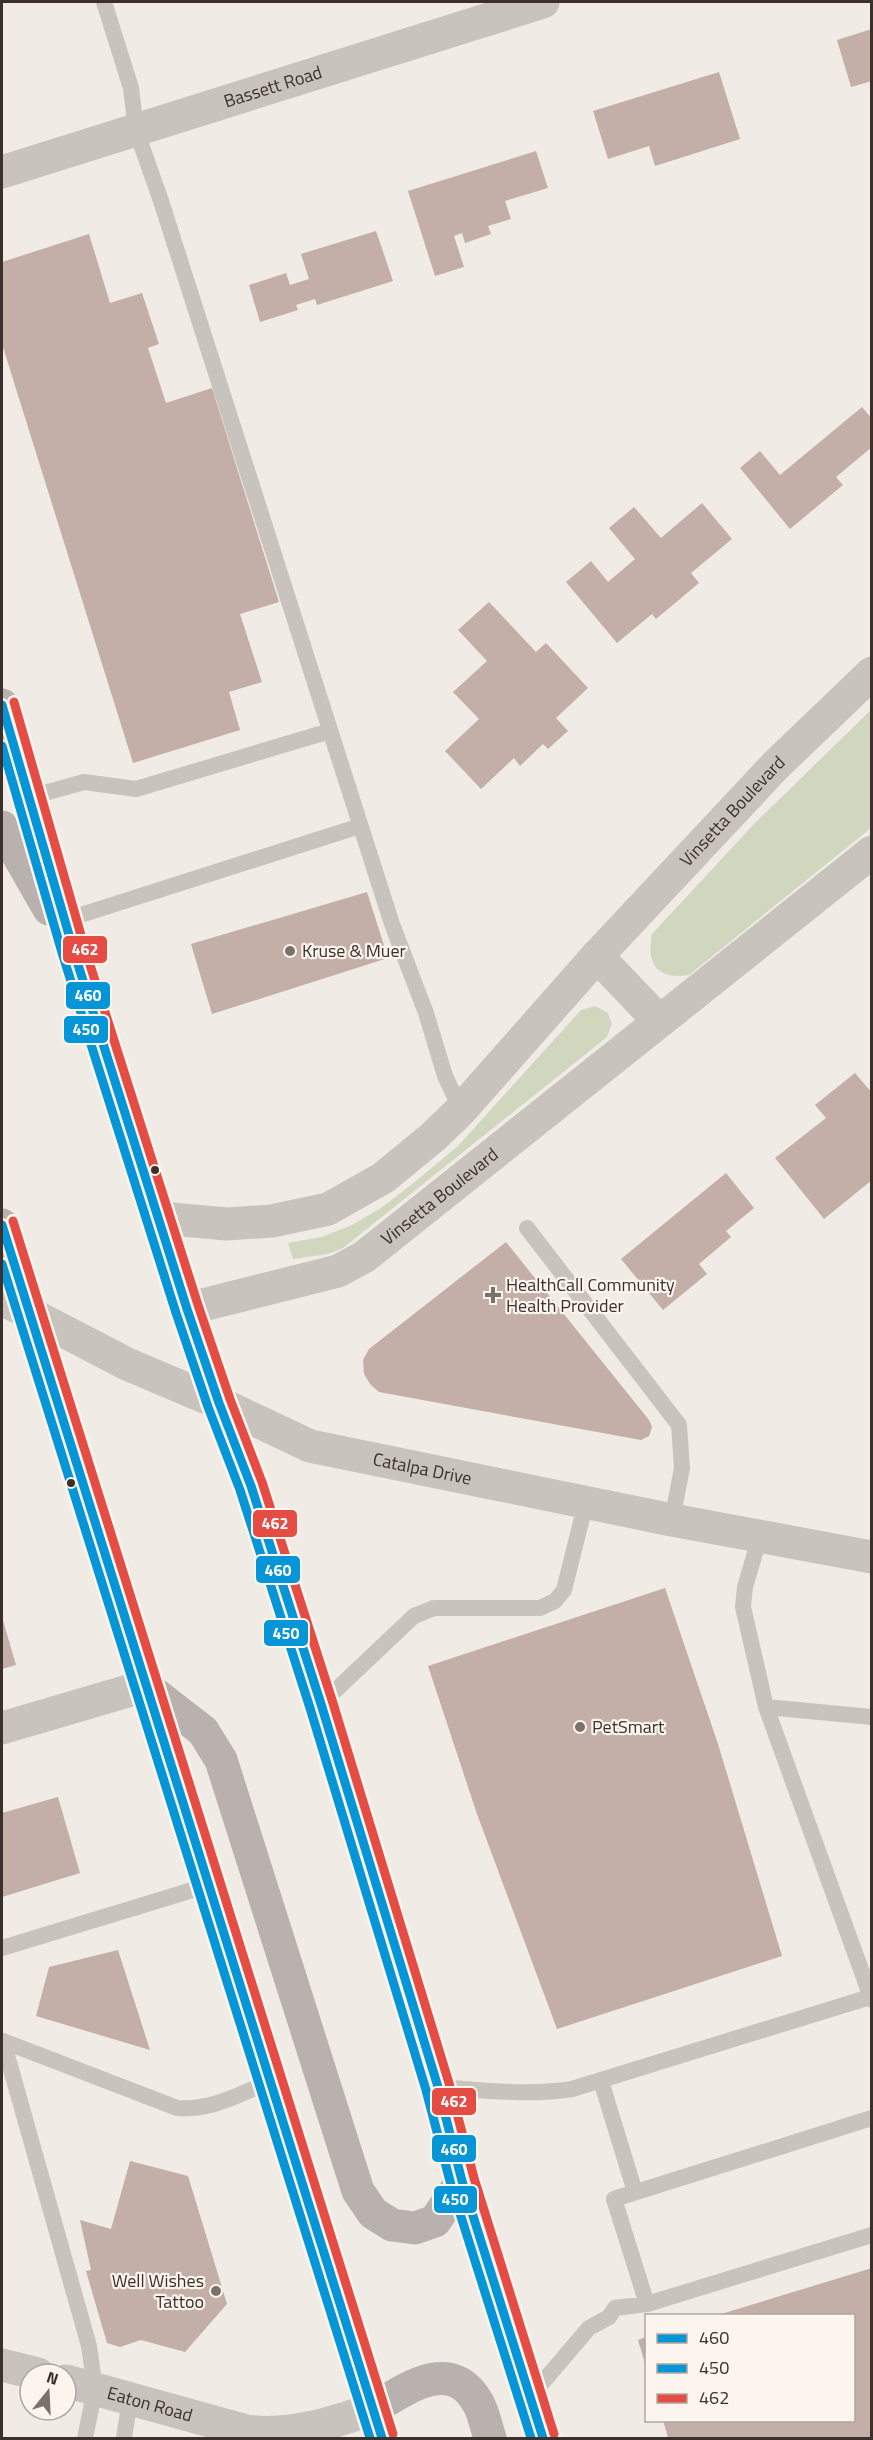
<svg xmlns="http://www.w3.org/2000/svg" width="873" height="2440" viewBox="0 0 873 2440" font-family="'Titillium Web',sans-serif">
	<rect width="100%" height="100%" fill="#f0ebe5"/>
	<path fill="#d1d6bf" d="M871,710V828L689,975C657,980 646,964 652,934L754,824Z
		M595,1006L608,1013L612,1024L607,1037L343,1248L328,1254L293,1259L288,1243L322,1237L352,1225L381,1208L416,1181L458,1146L581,1010Z"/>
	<path fill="#c3afa7" d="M872,29V81L851,87L837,40Z
		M719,72L740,139L655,166L649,146L608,159L593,111Z
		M536,151L548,188L505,201L511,219L488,226L491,234L465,243L462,233L454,236L464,267L435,276L408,191Z
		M376,231L393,281L317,305L315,299L296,305L298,310L260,322L249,285L286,273L290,285L309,279L301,254Z
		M89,234L110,303L142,293L159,344L148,348L166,403L212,388L279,602L240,614L262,682L229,692L240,730L133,763L2,344V262Z
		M862,407L872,419V447L836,477L843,485L790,529L740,468L760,451L780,475Z
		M702,503L732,539L691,573L699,583L656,619L652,614L617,643L566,582L591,561L608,582L635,559L609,528L634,507L661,538Z
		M489,602L536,652L546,643L588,688L556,718L568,731L548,749L543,744L520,766L514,758L481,789L445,751L479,719L453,692L487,661L458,630Z
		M367,892L388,958L212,1014L191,944Z
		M855,1073L872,1093V1180L824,1219L775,1158L826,1118L815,1105Z
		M726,1173L754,1208L726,1231L731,1237L699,1264L707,1274L663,1310L621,1259Z
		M506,1242L649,1420L652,1427L649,1436L641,1440L379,1392L370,1384L364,1374L363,1360L369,1349Z
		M665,1588L718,1744L782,1956L557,2029L477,1814L428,1666Z
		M2,1617L16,1665L2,1669Z
		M58,1797L80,1873L2,1897V1813Z
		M118,1950L150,2050L36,2016L49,1967Z
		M130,2161L188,2176L227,2304L185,2352L141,2340L120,2347L107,2343L86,2271L91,2270L80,2220L111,2229Z
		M872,2268V2438H668L663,2420H854V2316L718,2315Z
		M646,2337V2367L638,2340Z"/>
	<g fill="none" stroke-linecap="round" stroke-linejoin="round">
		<path stroke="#c9c3be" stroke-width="16" d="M104,2L131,88L136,130L161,201L392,924L426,1013L445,1076L461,1110
			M30,797L84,782L136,789L330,731
			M65,920L360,826
			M527,1228L679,1425L682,1468L672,1520
			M760,1536L745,1587L743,1607L766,1707L872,2000
			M321,1704L414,1616L434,1608H540L555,1601L564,1590L586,1502
			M766,1707L872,1717
			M2,1948L209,1885
			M3,2041L89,2346L95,2389L85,2438
			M3,2041L177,2108C211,2111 240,2094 271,2081
			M601,2081L635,2192
			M438,2087C483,2090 527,2096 572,2089L870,1997
			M647,2304L614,2199L872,2118
			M530,2397L589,2328L609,2317L615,2308L647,2304L872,2235
			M124,2438L130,2400"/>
		<g stroke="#c9c3be" stroke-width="33">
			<path id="s1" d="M2,172L543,2"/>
			<path d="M597,956L659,1021"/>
			<path id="s2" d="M160,1218L227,1224L272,1221L328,1209L383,1178L433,1137L461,1110L597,956L775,766L872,673"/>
			<path id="s3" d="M187,1309L338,1271L364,1257L872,852"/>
			<path d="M2,1728L145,1686"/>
			<path d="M2,2365L38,2374"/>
			<path id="s4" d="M66,2381L246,2431C290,2437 332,2423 373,2409"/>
		</g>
		<path stroke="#c9c3be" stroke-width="33" id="s5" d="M2,1299L127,1364L219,1403L310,1446L672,1520L872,1557"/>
		<path stroke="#b8b1ad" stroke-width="33" d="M2,705L74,952L187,1309L219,1403L251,1486L321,1704L438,2087L462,2181L543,2438
			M2,827L49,909
			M2,1225L382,2438
			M145,1686L203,1731L221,1760L358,2191L373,2213L392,2225L415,2228L435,2221L462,2181
			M373,2409C405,2389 452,2355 478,2403C484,2413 486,2427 490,2438"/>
		<defs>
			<path id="bus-1" d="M2,705L74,952L187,1309L219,1403L251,1486L321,1704L438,2087L462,2181L543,2438
				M2,1225L382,2438"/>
			<path id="bus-2" d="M2,746L63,956L176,1313L208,1407L240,1490L310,1708L426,2090L451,2185L531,2438
				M2,1264L370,2438"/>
			<path id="bus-3" d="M14,702L85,949L198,1305L230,1399L262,1482L332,1700L449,2083L474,2178L554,2434
				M13,1221L393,2434"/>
		</defs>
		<use href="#bus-1" stroke="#fbf5ee" stroke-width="14"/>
		<use href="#bus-2" stroke="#fbf5ee" stroke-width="14"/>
		<use href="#bus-3" stroke="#fbf5ee" stroke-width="14"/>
		<use href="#bus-1" stroke="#0696d7" stroke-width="9"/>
		<use href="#bus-2" stroke="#0696d7" stroke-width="9"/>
		<use href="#bus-3" stroke="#e54c44" stroke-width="9"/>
	</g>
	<g fill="#7a716c" stroke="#fbf5ee" stroke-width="2">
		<circle cx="290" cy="951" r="6"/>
		<path d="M490 1286h6v6h6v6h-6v6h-6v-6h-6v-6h6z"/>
		<circle cx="580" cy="1727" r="6"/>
		<circle cx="216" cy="2291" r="6"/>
	</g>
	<g fill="#3b302b" stroke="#fbf5ee" stroke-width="2">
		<circle cx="155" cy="1170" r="5"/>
		<circle cx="71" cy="1483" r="5"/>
	</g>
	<g text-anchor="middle" stroke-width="4.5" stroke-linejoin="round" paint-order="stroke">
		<g font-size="18" fill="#3b302b" stroke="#fbf5ee">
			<text dy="6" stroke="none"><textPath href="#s1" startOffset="284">Bassett Road</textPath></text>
			<text dy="6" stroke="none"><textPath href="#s2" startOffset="740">Vinsetta Boulevard</textPath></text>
			<text dy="6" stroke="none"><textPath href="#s3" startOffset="282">Vinsetta Boulevard</textPath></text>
			<text dy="6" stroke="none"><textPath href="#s5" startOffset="456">Catalpa Drive</textPath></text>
			<text dy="6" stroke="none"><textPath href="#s4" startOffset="87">Eaton Road</textPath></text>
		</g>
		<g font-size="18" fill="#3b302b" stroke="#fbf5ee" text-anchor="start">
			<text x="302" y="957">Kruse &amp; Muer</text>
			<text x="506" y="1291">HealthCall Community<tspan x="506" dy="21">Health Provider</tspan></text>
			<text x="592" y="1733">PetSmart</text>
			<text x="204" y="2287" text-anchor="end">Well Wishes<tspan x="204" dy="21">Tattoo</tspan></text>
		</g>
	</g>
	<g stroke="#fbf5ee" stroke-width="2">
		<rect x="62" y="935" width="46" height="29" rx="6" fill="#e54c44"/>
		<rect x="65" y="981" width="46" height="29" rx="6" fill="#0696d7"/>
		<rect x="63" y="1015" width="46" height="29" rx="6" fill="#0696d7"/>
		<rect x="252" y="1509" width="46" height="29" rx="6" fill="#e54c44"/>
		<rect x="255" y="1555" width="46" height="29" rx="6" fill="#0696d7"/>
		<rect x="263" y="1619" width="46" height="28" rx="6" fill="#0696d7"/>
		<rect x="431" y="2087" width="46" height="29" rx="6" fill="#e54c44"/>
		<rect x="431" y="2134" width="46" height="29" rx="6" fill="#0696d7"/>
		<rect x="433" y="2185" width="45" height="29" rx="6" fill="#0696d7"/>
	</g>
	<g font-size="16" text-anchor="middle" font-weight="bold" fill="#fff">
		<text x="85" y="955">462</text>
		<text x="88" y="1001">460</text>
		<text x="86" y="1035">450</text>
		<text x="275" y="1529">462</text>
		<text x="278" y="1576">460</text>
		<text x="286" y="1639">450</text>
		<text x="454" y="2107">462</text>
		<text x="454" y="2155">460</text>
		<text x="455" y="2205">450</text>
	</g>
	<rect width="873" height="2440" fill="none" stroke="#3b302b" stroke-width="6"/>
	<rect x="645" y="2314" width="210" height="108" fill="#fbf5ee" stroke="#aea6a0" stroke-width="1.5"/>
	<rect x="657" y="2334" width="30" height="9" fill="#0696d7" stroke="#aea6a0" stroke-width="1.5"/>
	<text x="699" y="2344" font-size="18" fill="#3b302b">460</text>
	<rect x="657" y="2364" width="30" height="9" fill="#0696d7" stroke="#aea6a0" stroke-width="1.5"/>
	<text x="699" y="2374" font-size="18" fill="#3b302b">450</text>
	<rect x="657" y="2394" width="30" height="9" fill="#e54c44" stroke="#aea6a0" stroke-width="1.5"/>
	<text x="699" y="2404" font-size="18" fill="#3b302b">462</text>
	<g transform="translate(48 2392) rotate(18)"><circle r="28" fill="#fbf5ee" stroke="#aea6a0" stroke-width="1.5"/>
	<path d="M0-4.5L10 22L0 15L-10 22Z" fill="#7a716c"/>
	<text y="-9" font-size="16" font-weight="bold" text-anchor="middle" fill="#3b302b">N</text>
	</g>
</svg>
